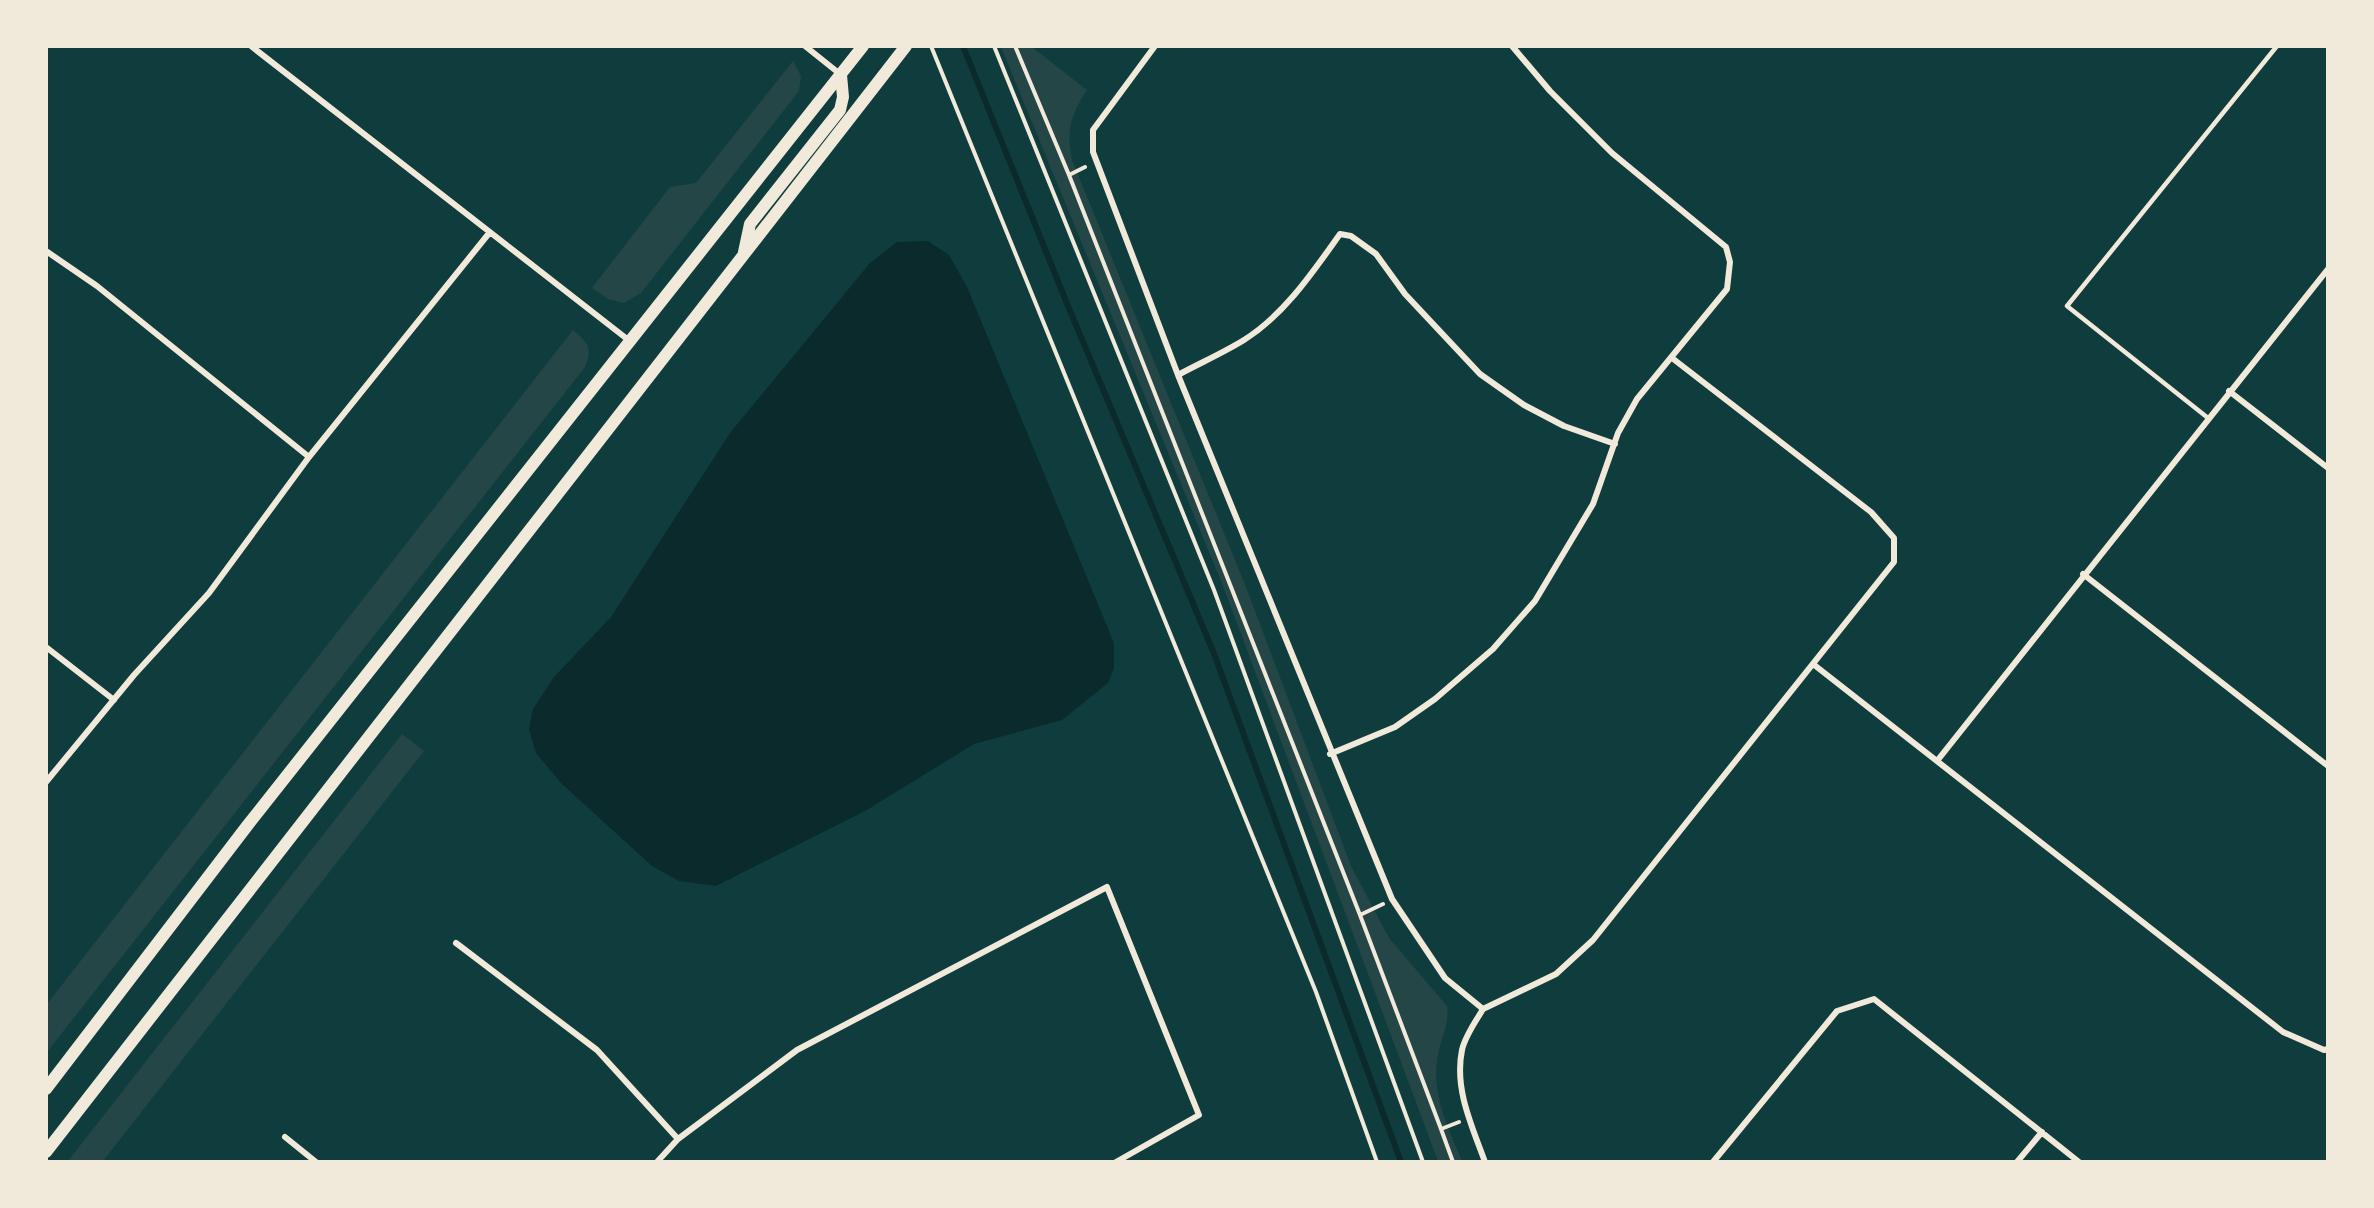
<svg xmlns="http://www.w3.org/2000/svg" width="2374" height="1208" viewBox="0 0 2374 1208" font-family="'Golos Text',sans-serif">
	<rect width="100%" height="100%" fill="#0f3d3e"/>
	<path fill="#244646" d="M1001,47H1032L1087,90C1071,113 1066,132 1072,160L1246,587L1351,866L1389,938L1447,1006C1450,1026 1439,1041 1437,1061C1432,1096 1449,1130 1462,1161H1438L1223,586Z
		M793,61L801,76L799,91L641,293L624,303L608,299L592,288L670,187L696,183Z
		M573,330C588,342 593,349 585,367L47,1052V1004Z
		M402,734L424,751L103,1161H68Z"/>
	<path fill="#0a2a2b" d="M928,241L949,255L967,287L1114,643V668L1108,683L1062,720L974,744L865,811L716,886L679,881L652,866L561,783L536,753L529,729L533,709L554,677L611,617L730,433L870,263L897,242Z"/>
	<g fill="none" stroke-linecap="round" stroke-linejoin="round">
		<path stroke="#0a2a2b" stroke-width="6" d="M963,46L1068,306L1213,651L1401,1162"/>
		<path stroke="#f1e9da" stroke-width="4" d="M931,46L1316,992L1377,1162
			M994,46L1214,590L1423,1162
			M1015,46L1069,175L1085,167
			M1069,175L1360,915L1383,904
			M1360,915L1441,1129L1459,1122
			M1441,1129L1453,1162"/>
		<path stroke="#f1e9da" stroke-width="4.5" d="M2208,418L2067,306L2277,46"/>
		<path stroke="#f1e9da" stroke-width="6" d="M251,46L631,342
			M805,46L840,74
			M1155,46L1093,130V152L1178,375L1392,899L1445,978L1483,1009
			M46,251L97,286L309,457
			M1178,375C1200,363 1223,353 1244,340C1284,315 1313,272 1340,234L1351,236L1376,254L1405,294L1480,374L1524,405L1564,426L1615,444
			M2229,391L2328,468
			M2083,574L2328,766
			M46,647L114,700
			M1813,664L2283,1032L2324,1050L2328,1049
			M1330,754L1395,727L1435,699L1493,649L1535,601L1593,504L1618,433L1637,399L1727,289L1730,262L1726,247L1612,153L1550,91L1512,46
			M1937,761L2328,269
			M46,782L134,675L209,593L309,457L490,232
			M456,943L597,1050L678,1139
			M1483,1009L1556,974L1593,940L1894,562V538L1871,512L1672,358
			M1483,1009C1476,1021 1465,1036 1462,1050C1454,1089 1472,1126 1485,1162
			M285,1137L316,1162
			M657,1162L678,1139L797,1050L1107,887L1199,1115L1116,1162
			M1713,1162L1837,1011L1874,999L2079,1162
			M2017,1162L2042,1132"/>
		<path stroke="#f1e9da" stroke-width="12" d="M744,252L750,224L840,110L843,97L841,75
			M46,1089L247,826L863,46
			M46,1152L906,46"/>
	</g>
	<rect width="2374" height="1208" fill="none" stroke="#f1e9da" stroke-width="96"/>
</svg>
